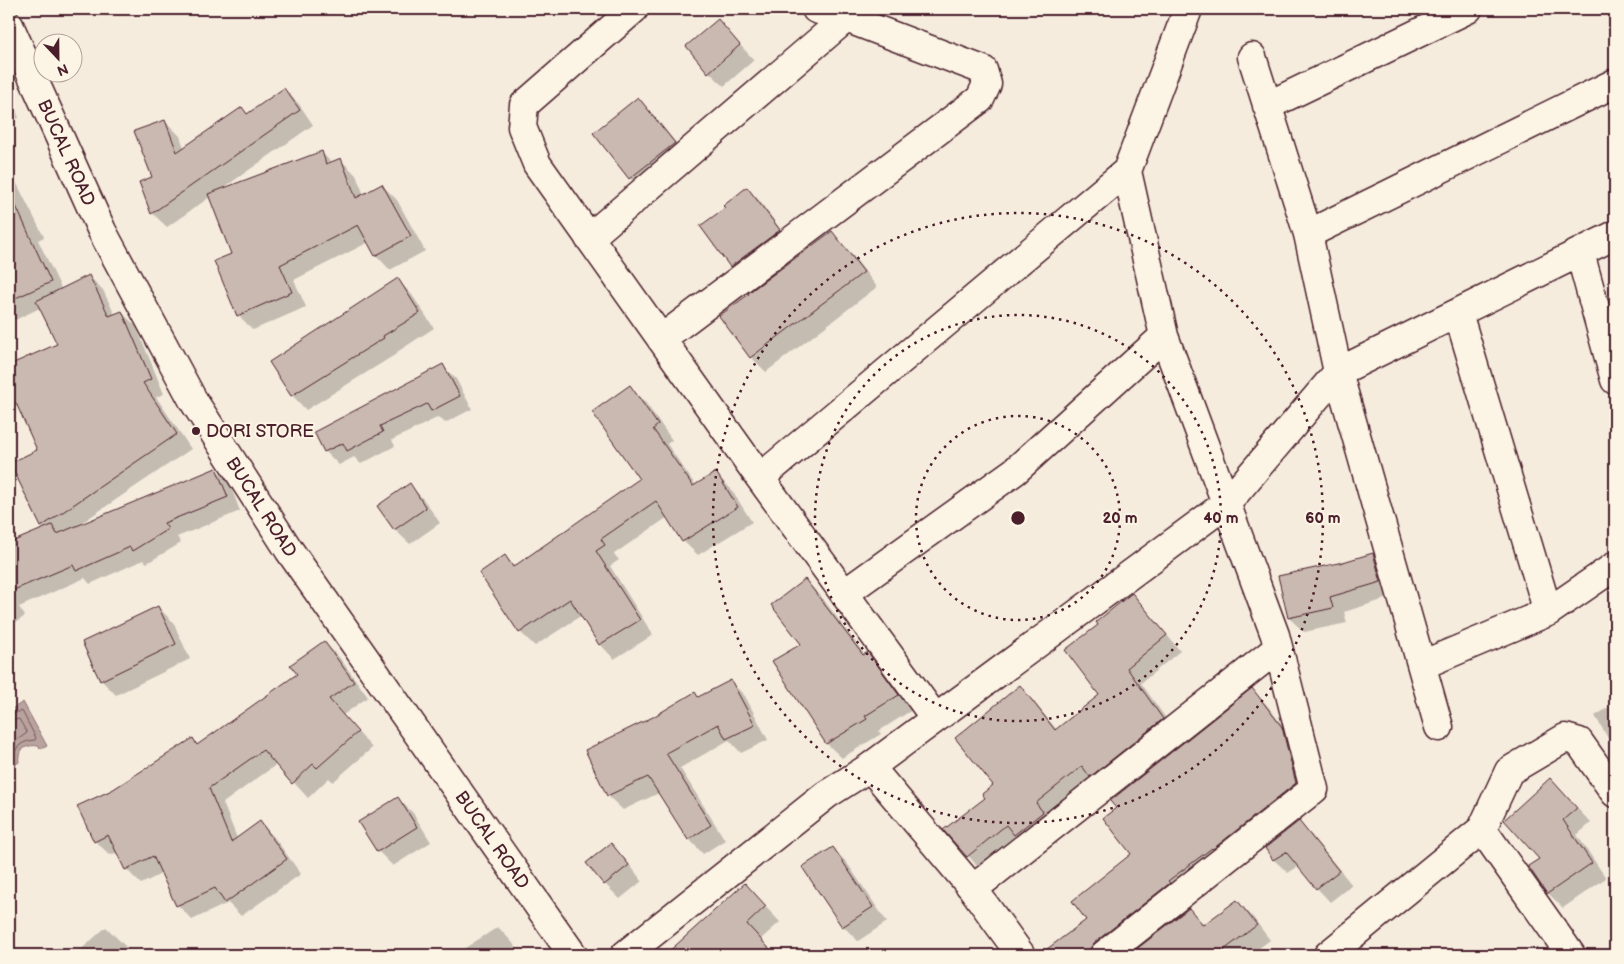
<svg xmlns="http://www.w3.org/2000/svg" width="1624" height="964" viewBox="0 0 1624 964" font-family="'Balsamiq Sans',sans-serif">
	<rect width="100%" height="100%" fill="#f5ecde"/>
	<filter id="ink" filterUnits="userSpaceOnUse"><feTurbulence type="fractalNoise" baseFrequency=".02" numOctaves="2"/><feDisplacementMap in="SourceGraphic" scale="10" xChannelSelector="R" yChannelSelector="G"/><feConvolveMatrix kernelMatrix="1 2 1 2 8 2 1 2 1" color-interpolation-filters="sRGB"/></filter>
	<g filter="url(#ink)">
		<path fill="#b8a39e" stroke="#8c6e70" d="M23,702L47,746L41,749L38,746C26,744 17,750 19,762L13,766L9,758V711Z"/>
		<path fill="#0003" d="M718,21L754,60L724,86L709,72Z
			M9,89L19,118L9,121Z
			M284,89L299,104L313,125L222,189L321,152L332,163L341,160L356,175L364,195L382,185L397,200L425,251L390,270L376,255L369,242L294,280L306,307L253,330L238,315L233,255L210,197L167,227L152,213L153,178L165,121L180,136L184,148L242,108L248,115Z
			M638,98L652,113L688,158L645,192L630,178Z
			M9,168L44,237L38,240L62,290L89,276L103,290L115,315L121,312L136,326L164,394L156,397L191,449L80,524V526L216,469L229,482L240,511L177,537L181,543L147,563L143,560L90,584L85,578L19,607L25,616L9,627V544L45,529L42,527L12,463L38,451L21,410L14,404L9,390V366L59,345L40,308L15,320L9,314Z
			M747,188L759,200L790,242L742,278L731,267L702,226L726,209Z
			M832,233L847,248L877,287L766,372L751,357L721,317Z
			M398,280L412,295L434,328L397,352L398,353L306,410L292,395Z
			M442,365L456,379L472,409L445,423L439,417L392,440L395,446L361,464L354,457L339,465L325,451Z
			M630,387L645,402L672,440L667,444L696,486L716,474L731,489L752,522L698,555L683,541L668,517L614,554L619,560L610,566L653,635L614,659L600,644L582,615L535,646L520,632L505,556L515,567L641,479Z
			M410,485L424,500L440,523L410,544L395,530L379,506Z
			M1372,554L1387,569L1395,596L1344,612L1347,623L1304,632L1289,618L1343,563Z
			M805,580L820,595L865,655L868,654L882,669L912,710L879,731L881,734L842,758L827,744L774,661L802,645Z
			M1132,595L1146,609L1180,651L1141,683L1177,734L982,871L945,830L986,798L994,786L1020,687L1034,702L1057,730L1101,695L1100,625Z
			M158,607L173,622L190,659L116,695L101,680Z
			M324,642L339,657L368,697L343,715L372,748L333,782L329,778L308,798L277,764L223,803L237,838L260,822L274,837L301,874L241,916L228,903L192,920L178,905L163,873L141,884L126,869L118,852L110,855L95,841L112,791L192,740L199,746L299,674Z
			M731,682L745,696L768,740L741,753L729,740L680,768L725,840L703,854L689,839L659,793L623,810L608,796L587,750L653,718L695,694L700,698Z
			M1252,690L1266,704L1296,743L1310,798L1110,955H1046L1044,953L1088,920L1133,854Z
			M1615,703V750L1595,716Z
			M1550,779L1591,823L1577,835L1606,878L1563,908L1548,893L1529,867L1541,859Z
			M398,799L413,813L431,842L393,866L378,851L360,823Z
			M1299,823L1312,836L1352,885L1330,902L1317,888L1299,866L1288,873L1274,860L1267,848Z
			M611,845L626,860L642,881L620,899L605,884Z
			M833,848L847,863L887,922L858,941L843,926L804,867Z
			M745,885L780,922L761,939L775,955H667Z
			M1237,901L1251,915L1270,940L1250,955H1131L1189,909L1205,925Z
			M106,927L134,955H75Z
			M498,927L512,942L521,955H454Z"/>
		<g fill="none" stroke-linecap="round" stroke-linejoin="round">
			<path stroke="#765459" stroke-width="1" d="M9,715L22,711L36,738L35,740C23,741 17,745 13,756L9,757
				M9,721L19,719L27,733L14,742L9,749"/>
		</g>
		<path fill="#cab9b1" stroke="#4a1f2b" d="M718,19L740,45L708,73L686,46Z
			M284,88L300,110L151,214L139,182L152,177L134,131L165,120L177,152L242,107L247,114Z
			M638,97L675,143L629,179L593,133Z
			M322,151L326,164L341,158L356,198L382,184L411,236L375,256L358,225L280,265L292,292L237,316L214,261L231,254L208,194Z
			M747,187L780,230L730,267L700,226L725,208L723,206Z
			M9,191L51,282L9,301Z
			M832,231L864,272L750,358L719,316L749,294L748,293Z
			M89,275L109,316L122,311L151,379L143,383L177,434L41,527L10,463L37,450L16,403L9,406V365L57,344L36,301Z
			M398,278L420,313L383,336L384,338L291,396L269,362Z
			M443,364L460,396L431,411L427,404L380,426L383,432L347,451L343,443L324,452L314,432Z
			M630,385L658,425L653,429L693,486L716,472L738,507L682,542L656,501L601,539L605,545L596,551L640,620L599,645L570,599L519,633L479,573L505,555L513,567L639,479L592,412Z
			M216,468L228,497L164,523L168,529L132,551L130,547L76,571L73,565L9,592V543L52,525L57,534Z
			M410,483L426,508L394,530L377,506Z
			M1373,553L1381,582L1330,597L1333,608L1288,618L1278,576L1343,562Z
			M805,579L863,655L868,652L899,695L865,716L867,719L826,744L772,661L801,644L771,605Z
			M1132,593L1167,635L1127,668L1163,719L1090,777L1082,766L1036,803L1043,812L1014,835L1006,825L967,857L943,830L985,798L982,794L993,785L955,738L1020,685L1055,730L1099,695L1065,650L1098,625L1096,622Z
			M158,606L176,644L100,681L82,642Z
			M324,641L354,682L329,699L358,732L317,768L313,764L292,784L263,750L209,788L231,842L260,821L287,859L225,903L215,888L176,906L153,856L125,870L108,835L94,842L77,806L112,790L193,738L197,745L297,674L290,665Z
			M731,680L755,725L726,739L718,724L666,753L711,825L688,840L648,777L607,796L585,750L653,717L695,692L698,697Z
			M1252,688L1282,727L1296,783L1213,849L1212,848L1168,881L1170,883L1094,943L1090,949L1089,955H1039L1086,920L1072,901L1131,854L1103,818L1116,808L1110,801Z
			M1550,778L1577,808L1563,820L1592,863L1547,894L1528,866L1539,859L1504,820Z
			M398,797L417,827L377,852L358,822Z
			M1299,821L1339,871L1316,889L1286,852L1273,860L1265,848Z
			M611,843L629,865L604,885L586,863Z
			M833,847L873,907L842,927L802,867Z
			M745,883L766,906L747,924L775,955H665Z
			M1237,900L1257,925L1224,950L1228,955H1129L1189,908L1203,925Z"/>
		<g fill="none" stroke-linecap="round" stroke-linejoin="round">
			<defs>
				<path id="minor" d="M634,9L524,105L522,127L537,164L760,478L935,718
					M1252,57L1308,234L1338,372L1439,727
					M1267,106L1468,9
					M1308,234L1615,83
					M589,238L846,18
					M1580,253L1615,380
					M1458,313L1548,612
					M661,339L980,99L987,84L983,70L846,18L816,9
					M760,478L1127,171
					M845,593L1015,471L1164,336
					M1422,665L1548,612L1615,566
					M870,767L973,889L1021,955
					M1482,829L1509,771L1565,738L1579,742L1615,793
					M973,889L1278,648
					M625,955L826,795L870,767L1227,503L1338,372L1615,235
					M1104,955L1314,789L1275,635L1164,336L1127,171L1188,9
					M1328,955L1482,829L1571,955"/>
				<g id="tertiary">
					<path id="s1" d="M9,25L102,231L193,400L289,550L573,955"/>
				</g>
			</defs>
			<use href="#minor" stroke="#4a1f2b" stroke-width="31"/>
			<use href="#tertiary" stroke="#4a1f2b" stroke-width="31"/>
			<use href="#minor" stroke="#fcf5e5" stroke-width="28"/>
			<use href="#tertiary" stroke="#fcf5e5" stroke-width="28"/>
		</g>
	</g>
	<g fill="none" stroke="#4a1f2b" stroke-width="2.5" stroke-dasharray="2.5 5">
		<circle cx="1018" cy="518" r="102"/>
		<circle cx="1018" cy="518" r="203"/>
		<circle cx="1018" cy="518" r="305"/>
	</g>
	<circle fill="#4a1f2b" stroke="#fcf5e5" stroke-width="2" cx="196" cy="431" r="5"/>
	<g text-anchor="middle" stroke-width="4" stroke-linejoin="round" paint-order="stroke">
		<g font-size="18" fill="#4a1f2b" stroke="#fcf5e5">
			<text dy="6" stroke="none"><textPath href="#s1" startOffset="140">BUCAL ROAD</textPath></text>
			<text dy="6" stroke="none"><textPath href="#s1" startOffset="545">BUCAL ROAD</textPath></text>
			<text dy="6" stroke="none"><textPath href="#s1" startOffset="950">BUCAL ROAD</textPath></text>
		</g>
		<g font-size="18" fill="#4a1f2b" stroke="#fcf5e5" text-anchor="start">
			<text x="206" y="437">DORI STORE</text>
		</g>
	</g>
	<circle cx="1018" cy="518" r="8" fill="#4a1f2b" stroke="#fcf5e5" stroke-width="2.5"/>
	<g font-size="15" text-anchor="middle" font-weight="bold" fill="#4a1f2b" stroke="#fcf5e5" stroke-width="4" stroke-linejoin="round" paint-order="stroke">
		<text x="1120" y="523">20 m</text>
		<text x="1221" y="523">40 m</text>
		<text x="1323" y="523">60 m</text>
	</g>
	<rect width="1624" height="964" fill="none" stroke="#fcf5e5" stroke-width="30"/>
	<rect x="15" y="15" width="1594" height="934" fill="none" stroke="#4a1f2b" stroke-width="2" filter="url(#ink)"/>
	<g transform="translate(58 58) rotate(158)"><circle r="24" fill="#fcf5e5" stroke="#b59f9b"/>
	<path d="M0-4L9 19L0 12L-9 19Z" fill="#4a1f2b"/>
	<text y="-8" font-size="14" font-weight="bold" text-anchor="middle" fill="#4a1f2b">N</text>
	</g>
</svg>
